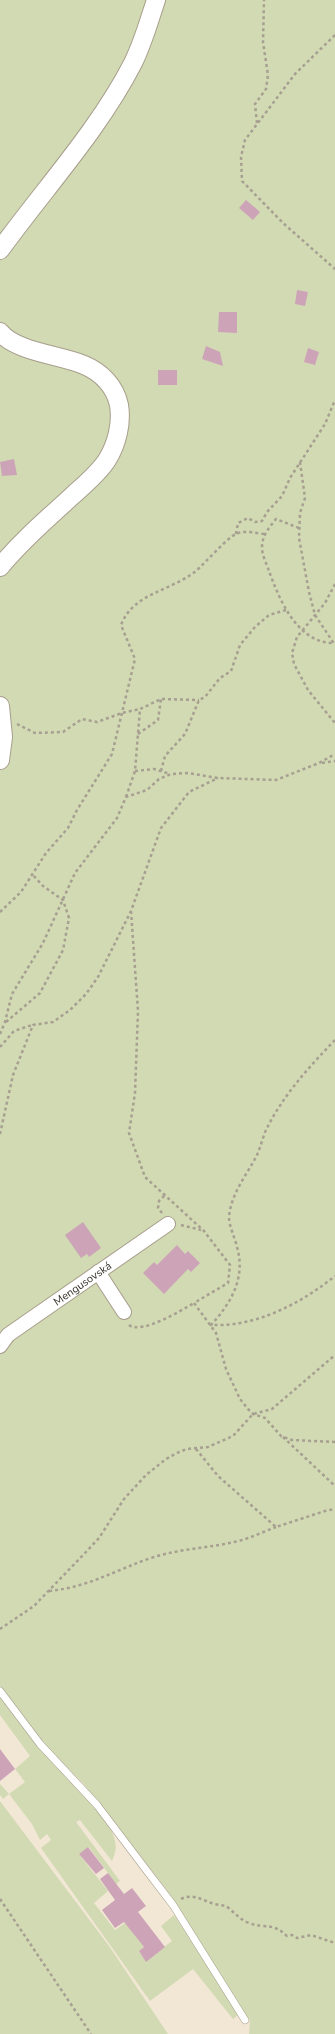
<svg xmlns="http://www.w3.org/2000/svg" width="335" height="2034" viewBox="0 0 335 2034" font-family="'Nunito Sans',sans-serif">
	<rect width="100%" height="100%" fill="#f2e7d5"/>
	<path fill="#d1dab2" d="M0,0H335V2034H249L250,2021L166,1889L83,1783L42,1743L0,1687Z
		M0,1697L56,1767C76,1781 110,1817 115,1841C117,1849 115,1854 112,1861L80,1820L76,1822L120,1881L116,1884L89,1847L79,1854L108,1891L94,1903L115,1930L125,1923L144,1947L139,1951L146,1961L172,1941L161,1926L174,1915C196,1948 218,1981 238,2015L233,2019L193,1969L150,2001L41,1848L51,1840L47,1834L40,1840L32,1824L9,1794L3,1799L0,1795V1784L9,1794L25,1782L15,1769L30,1756L0,1715Z
		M0,1801L109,1946L168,2034H0Z"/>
	<path fill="#cda4b7" d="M246,200L260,212L253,220L239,208Z
		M297,290L308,292L305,306L295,304Z
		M219,312H237V333L218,332Z
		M206,346L220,352L223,366L202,359Z
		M308,348L319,352L315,365L304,362Z
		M158,370H177V385H158Z
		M14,459L17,475L2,476L0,462Z
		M83,1222L101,1248L89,1257L87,1254L81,1258L65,1235Z
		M177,1245L185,1254L188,1251L200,1263L191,1272L188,1269L164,1294L143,1273L154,1262L157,1265Z
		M0,1749L15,1769L0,1781Z
		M88,1847L104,1868L96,1874L79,1854Z
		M108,1873L124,1894L132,1888L146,1906L138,1912L165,1947L146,1962L139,1951L144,1947L124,1922L115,1928L102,1910L115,1900L100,1879Z"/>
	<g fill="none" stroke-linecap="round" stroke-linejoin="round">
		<defs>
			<path id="service" d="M0,1691L40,1744L97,1805L147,1871L173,1905L245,2020"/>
			<g id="minor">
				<path d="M98,1272L124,1312"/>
				<path id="s1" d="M0,1346L8,1335L28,1321L168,1224"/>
			</g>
			<path id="tertiary" d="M0,250C44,189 98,131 133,63C143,43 149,21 156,0
				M0,332C16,352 61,355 84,365C101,372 115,386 119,405C122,423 117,444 107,460C98,474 84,485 71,497C47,519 21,541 0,567
				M0,706L3,737L0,760"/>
		</defs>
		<use href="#service" stroke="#a89e8d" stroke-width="8"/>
		<use href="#minor" stroke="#a89e8d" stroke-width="16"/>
		<use href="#tertiary" stroke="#a89e8d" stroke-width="20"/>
		<path stroke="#a79f91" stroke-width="2.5" stroke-dasharray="3 3" stroke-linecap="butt" d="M335,35L295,74L245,140L241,157L242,181L283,223L335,269
			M257,123L255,104L266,89L268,75L263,42L264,0
			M300,462L305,498L300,513L299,538L309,592L315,615L335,645
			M299,528L276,519C269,528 262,535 262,548C262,555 267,565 269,571C279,599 297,642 332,643
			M236,534L238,523L248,518L255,522L262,521L267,512L282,496L290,478L325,424L335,400
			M335,584L325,603L297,637L292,653L294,664L308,690L335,723
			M17,724L35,733L63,732L82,719L97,722L122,713L140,709
			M138,734L158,720L161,699
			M322,763L335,761
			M135,771L154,769L170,774
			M161,771L165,756L185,734L199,700L205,697L220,678L231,671L240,645L255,627L269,615L286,610
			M126,797L135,771L140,709L161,699L199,700
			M131,911L138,1011L135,1093L129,1133L145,1177L204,1231L230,1265L228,1283L194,1303L216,1333L226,1369L240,1399L248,1409L253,1414L265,1418L281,1436L292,1440L335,1442
			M0,912L21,892L46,853L68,828L77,810L112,754L135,659L121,625C133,593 171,591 196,571C205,563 228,537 236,534C244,530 256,533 264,534
			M6,1022L40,993L63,950L69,918L63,900L43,886L32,874
			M0,1034L5,1022L12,994L43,943L75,873L117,818L126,797L147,790L159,779L171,774L188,773L218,778L276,780L319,763L335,754
			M335,1040C310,1066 285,1093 268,1126C263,1135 261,1147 256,1157C246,1176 231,1194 229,1217C229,1226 235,1238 237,1247C246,1278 231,1303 211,1325C256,1327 300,1304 335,1276
			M0,1047L14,1031L32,1025
			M0,1134L13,1075L33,1025L53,1022L70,1010L86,994L98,977L131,911L161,828L189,792L218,778
			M162,1213L158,1208L159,1201L165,1195
			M181,1225L201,1230
			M129,1325C141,1335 182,1310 194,1303
			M283,1437L335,1486
			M196,1449L218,1476L276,1527L325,1511L335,1509
			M49,1591C90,1587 117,1569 154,1557C183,1548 213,1548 242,1540C253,1537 265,1531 276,1527
			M0,1629L34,1606L85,1553L99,1538L124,1499L146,1475L166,1459L179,1452L187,1449L208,1447L233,1436L253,1414L272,1409L335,1355
			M0,1899L91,2034
			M181,1899C193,1893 202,1900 214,1904C218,1905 222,1905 226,1906C234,1912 239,1919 249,1923C266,1929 272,1922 287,1936L292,1935L297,1938L311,1935L335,1943"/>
		<use href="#service" stroke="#fff" stroke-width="7"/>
		<use href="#minor" stroke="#fff" stroke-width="14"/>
		<use href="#tertiary" stroke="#fff" stroke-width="18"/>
	</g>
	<g text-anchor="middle" stroke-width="3" stroke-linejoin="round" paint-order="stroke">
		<g font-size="11" fill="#332f28" stroke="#fdf5e6">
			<text dy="4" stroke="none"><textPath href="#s1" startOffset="104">Mengusovská</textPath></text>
		</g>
	</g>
</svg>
